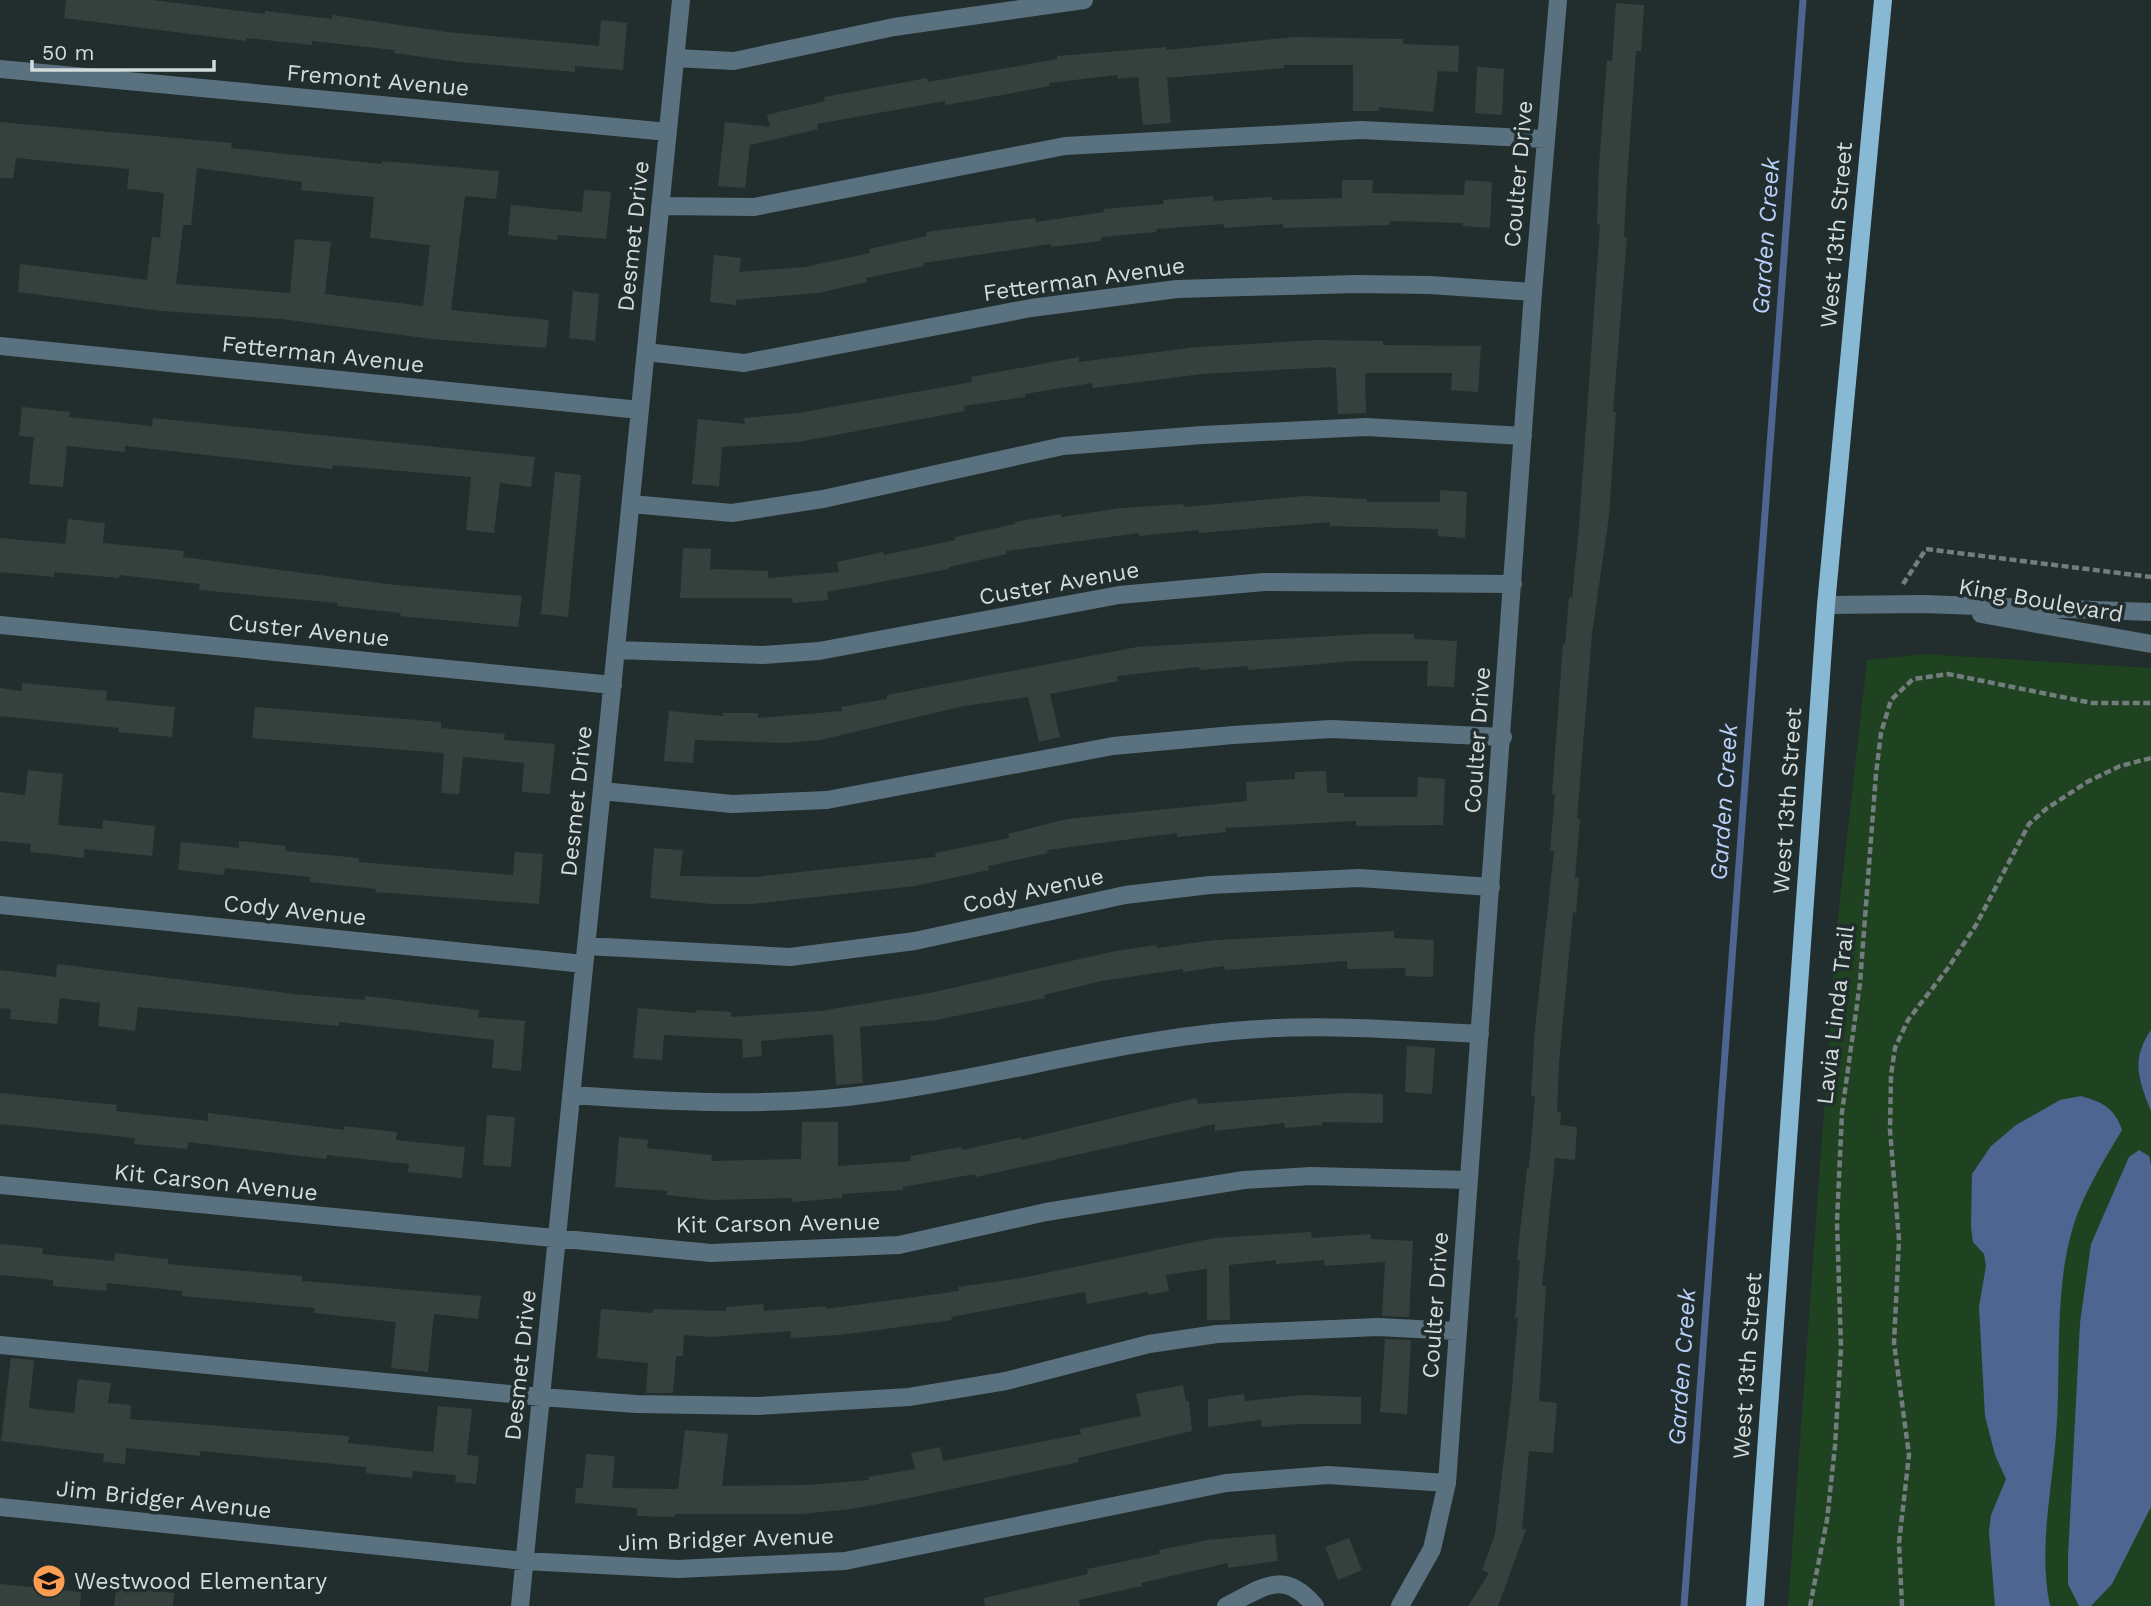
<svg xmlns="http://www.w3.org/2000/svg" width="2151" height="1606" viewBox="0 0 2151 1606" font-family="'Work Sans',sans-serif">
	<rect width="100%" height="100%" fill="#222d2e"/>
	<path fill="#1f4220" d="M1923,654L2151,668V1606H1788L1838,918L1867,660Z"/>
	<path fill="#4e6592" d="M2151,1030V1111C2138,1079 2131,1059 2151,1030Z
		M2081,1096C2102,1102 2115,1108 2122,1130C2106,1157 2088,1186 2077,1215C2051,1286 2063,1373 2055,1447C2050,1500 2039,1553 2050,1606H1995L1989,1532L1991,1515L2006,1479L1995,1455L1985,1416L1979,1307L1986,1266L1984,1254L1973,1242L1971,1227L1972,1174L1991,1146L2016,1125L2060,1100Z
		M2139,1150L2149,1156L2151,1165V1507L2112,1584L2091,1606H2079L2068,1584V1557L2080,1323L2091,1244L2129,1157Z"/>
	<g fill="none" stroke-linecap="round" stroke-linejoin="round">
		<path stroke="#4e6592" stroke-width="7" d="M1684,1606L1803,0"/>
	</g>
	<path fill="#36413e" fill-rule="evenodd" d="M66,0H152L265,14V11L332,19V15L447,32L599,46L601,20L627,23L623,70L575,66V72L460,62L394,53L395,50L312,41V45L246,38V41L64,18Z
		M1616,3L1644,5L1641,51H1636L1627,180L1624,237H1627L1613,412H1616L1609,516L1592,634L1577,819H1580L1575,878H1579L1576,913L1573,912L1559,1063L1557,1111L1561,1112L1560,1125L1577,1127L1575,1160L1555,1158L1542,1286H1546L1539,1401L1557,1403L1553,1453L1529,1451L1522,1529L1526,1530L1498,1606H1468L1489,1573L1482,1570L1495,1534L1511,1399L1518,1318H1515L1520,1261L1517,1260L1527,1168H1529L1535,1096H1531L1535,1028L1554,851H1550L1555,794H1552L1563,643L1565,644L1569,597L1572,598L1579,527L1600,225L1597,224L1599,165L1607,60L1612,61Z
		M1295,37L1403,39V44L1459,46L1458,72L1438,71L1433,112L1379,107V111H1353V65H1284V68L1167,78L1171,123L1143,125L1138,77L1118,79L1117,75L1049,83L1050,86L991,97L945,105V101L817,124L818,129L750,145L745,188L718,186L725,122L770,127L767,115L825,101L824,97L927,78L928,82L1057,59V56L1166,47V50Z
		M1477,67L1504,69L1502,115L1475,113Z
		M0,122L232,143L231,148L382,164V161L499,171L496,199L465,196L451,310L549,320L546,348L432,339L281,319L161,311L18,292L20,264L147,280L152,237L160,238L164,193L127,189L129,169L16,158L13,178H0ZM197,168L302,182L301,190L374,197L370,238L430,245L423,306L325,294L331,242L295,239L290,293L176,284L183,225H191Z
		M1342,180H1373L1372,193L1464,195L1465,180L1492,182L1490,228L1463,226V223L1390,221V225L1283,228V224L1224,228V224L1156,229L1157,232L1101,237V241L1051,247V244L923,263L924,266L866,278L867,282L818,293L736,300V305L710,302L714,255L741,258L739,272L805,267L870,253L869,249L927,236L926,232L1035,218L1036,222L1104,212V209L1164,204L1163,200L1213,196L1214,201L1272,197V200L1342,198Z
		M584,190L611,192L606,239L558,235L557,240L508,235L511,205L582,212Z
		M573,291L599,294L595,341L569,338Z
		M1318,340L1383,341V345L1481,346L1478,392L1451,390L1452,373H1365L1366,413L1338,414L1336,369L1332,367L1202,374L1093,388L1092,383L1025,394V397L964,406L965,411L798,442L722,447L719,486L692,484L698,419L745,424L744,418L798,413L972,382L971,377L1079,357V362L1197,347Z
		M22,407L70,412L69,417L152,426L153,418L535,457L531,487L500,483L494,533L466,530L471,477L333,465L332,469L125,446V452L67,446L63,487L29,484L34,437L19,436Z
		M555,472L581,475L568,617L541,614Z
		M1440,490L1467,492L1465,538L1438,536V529L1330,526V522L1199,533V530L1139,536V533L1006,551L1007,554L949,567V569L827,592L828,600L793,603L792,598H680L683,548L711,549L710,569L768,571V578L839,572L837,562L883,552L884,555L955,540V537L1015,524V522L1061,514V517L1121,508L1183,504L1184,507L1304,496L1367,499V502H1440Z
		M68,519L105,523L103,543L184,551L183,557L387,584L522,596L518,627L400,616L401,613L337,606L338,603L199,590L200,584L119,575V578L54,572V577L0,572V538L65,544Z
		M1367,634H1414V639L1457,641L1454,687L1427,686L1428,661H1355L1248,670V666L1200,670L1199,667L1117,676L1118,681L1050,694L1060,737L1039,742L1028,697L964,706L820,740L784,743L695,740L693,763L664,761L669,711L723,716V713H758V718L842,711L841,707L887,699V695L1137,647Z
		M22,683L107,691L106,700L175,707L172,737L118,732L119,728L0,716V688L22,691Z
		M255,707L441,722V728L505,734L504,740L555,744L550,794L522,792L524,763L463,757L459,794L441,793L444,753L252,738Z
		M28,770L63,774L58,825L102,829L103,820L155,826L152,856L84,849V858L30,852L31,844L0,841V792L25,795Z
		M1326,771L1327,793H1344V797H1417L1418,777L1445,779L1443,825L1356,826V821L1225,828L1226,832L1177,837V833L1047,850L1048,853L988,866L989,870L915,886L752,904H711L650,898L654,848L683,850L680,876L756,877L936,857L935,853L1009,838L1008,834L1067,819L1247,801L1246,782L1295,779V772Z
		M239,841L286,846L285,851L359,858V862L513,875L515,852L543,854L539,904L375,892L376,889L310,882V877L225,868L224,875L178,870L181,842L239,848Z
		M1394,931V938L1434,940L1433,977L1405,976L1406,968L1347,969V961L1225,970L1224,966L1183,972V969L1101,981L1044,995L1045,998L936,1020L860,1027L863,1083L836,1085L833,1034L761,1041L762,1056L743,1058L742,1039L664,1035L662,1060L633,1058L638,1008L696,1013V1010L731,1012V1017L820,1011L930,993L1115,951L1156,945L1157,948L1215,940Z
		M57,964L295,994L365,1000V996L479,1010L478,1017L525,1021L521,1071L492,1068L494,1040L339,1022V1026L138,1007L135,1031L98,1026L100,1003L60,998L57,1024L10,1019L11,1009L0,1008V970L56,977Z
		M1407,1046L1435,1048L1432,1094L1405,1092Z
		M0,1093L117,1105L116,1111L208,1121V1113L344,1130V1126L397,1132L396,1140L465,1147L462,1178L408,1172L409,1164L327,1155L326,1159L188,1142L187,1149L134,1144L135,1138L0,1124Z
		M1345,1093L1383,1094V1123L1322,1122V1125L1285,1128L1284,1123L1215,1131V1124L976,1177L975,1174L903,1187V1190L842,1194V1198L792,1202V1198L711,1200L667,1195V1191L615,1187L619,1137L648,1140L647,1148L712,1155L711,1161L801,1159L802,1122H838V1166L911,1161L910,1156L961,1147L962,1150L1021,1137V1140L1196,1098L1198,1104Z
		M487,1115L515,1117L511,1167L483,1165Z
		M1311,1232L1312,1238L1370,1234L1371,1239L1413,1241L1409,1317L1382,1316L1385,1262L1325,1266L1324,1260L1276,1264V1260L1229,1265L1230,1320H1207V1269L1166,1275L1169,1291L1148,1295V1292L1087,1304L1085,1292L951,1317L952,1320L840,1335L791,1338L790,1331L711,1337L684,1335L683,1356H676L673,1393H646L648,1363L597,1358L601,1309L653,1313V1309L726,1311V1307L763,1304L764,1311L826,1306V1309L959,1291L958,1287L1022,1278L1214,1238Z
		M0,1244L43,1248L42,1254L114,1261L115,1253L168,1259V1264L302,1276V1281L481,1296L478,1319L434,1314L428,1372L391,1368L396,1322L314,1313L315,1308L182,1296V1291L107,1283L106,1291L53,1286V1280L0,1275Z
		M1385,1339L1411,1340L1407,1414L1380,1412Z
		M11,1358L34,1360L29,1408L74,1413L78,1379L111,1383L108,1403L131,1405L130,1419L349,1436L348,1443L433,1452L438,1406L472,1409L467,1455L479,1456L476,1484L455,1482L456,1475L413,1471L412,1478L366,1473V1467L200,1451V1456L126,1448L125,1464L103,1462L104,1454L1,1441Z
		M1183,1385L1186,1401H1189L1192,1431L1078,1458L1079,1462L909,1498L851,1509L801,1514H675V1517L637,1516V1508L575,1503L576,1488H583L586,1454L615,1456L612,1488L678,1489L685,1430L728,1434L722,1486L808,1485L869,1480L868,1477L915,1469L911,1453L940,1447L943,1461L1081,1434L1080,1429L1141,1416L1136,1394Z
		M1244,1394L1245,1401L1303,1395L1361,1397V1424H1297L1262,1427L1261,1420L1208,1427V1399Z
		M1275,1534L1278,1561L1228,1568V1563L1141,1583L1142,1586L1079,1600L1080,1606H985L984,1598L1088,1574L1087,1569L1160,1554L1159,1550L1208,1540Z
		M1349,1538L1362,1570L1338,1580L1325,1547Z
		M0,1584L81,1592L80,1606H0Z
		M116,1586L174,1593L173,1606H114Z"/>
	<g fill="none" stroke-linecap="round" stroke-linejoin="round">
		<path stroke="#747d7d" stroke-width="4.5" stroke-dasharray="7 3.5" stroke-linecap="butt" d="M1903,584L1926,549L2151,577
			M1810,1606L1827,1520L1835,1446L1841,1347L1837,1222L1842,1112L1860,983L1876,774L1881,733L1891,700L1913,679L1948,674L2092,703H2151
			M1902,1606L1899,1543L1909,1455L1894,1343L1899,1240L1890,1130L1891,1075L1895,1048L1908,1020L1948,968L1976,925L2029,824L2046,809L2087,782L2120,766L2151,758"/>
		<path stroke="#5a727f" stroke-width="18" d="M675,58L734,61L894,27L1084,0
			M0,69L668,132
			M660,206L754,207L1065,146L1361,130L1545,139
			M0,346L640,410
			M646,352L744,363L1031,308L1177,289L1356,284L1430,285L1533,292
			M631,504L732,513L823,499L1063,446L1202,435L1366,427L1523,436
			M1826,605L1923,604L2151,612
			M1981,614L2151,644
			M0,625L613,685
			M616,650L763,655L819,651L1119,595L1264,582L1513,584
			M602,791L732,804L827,800L1113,746L1233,735L1331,729L1503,737
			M0,905L584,964
			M586,946L790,957L915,941L1125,895L1210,885L1359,878L1491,887
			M571,1095C673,1102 776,1108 878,1093C996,1077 1112,1042 1232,1031C1315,1023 1397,1030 1480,1034
			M0,1185L711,1253L899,1245L1046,1212L1244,1180L1311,1176L1469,1180
			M0,1345L541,1397L636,1404L759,1406L909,1397L1006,1381L1149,1344L1217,1334L1378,1327L1457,1331
			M0,1507L524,1561L678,1569L845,1561L1226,1483L1328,1475L1447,1483
			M520,1606L681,0
			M1226,1606C1263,1588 1283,1568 1315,1606
			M1400,1606L1432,1549L1447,1483L1533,292L1558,0"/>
		<path stroke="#87b9d5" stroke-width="18" d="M1755,1606L1826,605L1883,0"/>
	</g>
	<defs>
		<symbol id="school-disc" viewBox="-11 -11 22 22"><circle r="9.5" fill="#fc9d54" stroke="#222d2e"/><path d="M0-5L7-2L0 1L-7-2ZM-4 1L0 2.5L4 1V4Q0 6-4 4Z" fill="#111"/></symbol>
	</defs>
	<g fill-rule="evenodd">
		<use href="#school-disc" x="30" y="1562" width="38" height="38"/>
	</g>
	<g text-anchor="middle" stroke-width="7" stroke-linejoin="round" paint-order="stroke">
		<g font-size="23" fill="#d4dbdb" stroke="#222d2e">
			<text transform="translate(378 80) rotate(5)" y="8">Fremont Avenue</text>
			<text transform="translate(1518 174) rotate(-85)" y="8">Coulter Drive</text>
			<text transform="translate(1836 235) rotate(-85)" y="8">West 13th Street</text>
			<text transform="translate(633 236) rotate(-84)" y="8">Desmet Drive</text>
			<text transform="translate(1084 279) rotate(-8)" y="8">Fetterman Avenue</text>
			<text transform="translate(323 354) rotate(6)" y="8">Fetterman Avenue</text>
			<text transform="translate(1059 583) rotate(-10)" y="8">Custer Avenue</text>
			<text transform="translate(2041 600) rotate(10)" y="8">King Boulevard</text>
			<text transform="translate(309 630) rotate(6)" y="8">Custer Avenue</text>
			<text transform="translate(1477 740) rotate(-86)" y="8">Coulter Drive</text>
			<text transform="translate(576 801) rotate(-84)" y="8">Desmet Drive</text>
			<text transform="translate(1787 801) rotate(-86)" y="8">West 13th Street</text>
			<text transform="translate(1033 890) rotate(-12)" y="8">Cody Avenue</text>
			<text transform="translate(295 910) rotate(6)" y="8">Cody Avenue</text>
			<text transform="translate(1835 1015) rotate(-83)" y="8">Lavia Linda Trail</text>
			<text transform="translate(216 1182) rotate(6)" y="8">Kit Carson Avenue</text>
			<text transform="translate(778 1223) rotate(-1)" y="8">Kit Carson Avenue</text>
			<text transform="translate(1435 1305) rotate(-86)" y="8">Coulter Drive</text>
			<text transform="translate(520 1365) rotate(-84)" y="8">Desmet Drive</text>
			<text transform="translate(1747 1366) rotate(-86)" y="8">West 13th Street</text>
			<text transform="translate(164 1499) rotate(6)" y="8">Jim Bridger Avenue</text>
			<text transform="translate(726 1539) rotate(-2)" y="8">Jim Bridger Avenue</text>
		</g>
		<g font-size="23" fill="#d4dbdb" stroke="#222d2e" text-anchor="start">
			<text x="74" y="1589">Westwood Elementary</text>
		</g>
		<g font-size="24" font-style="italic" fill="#b9d0fb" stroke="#222d2e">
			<text transform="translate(1766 236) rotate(-86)" y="8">Garden Creek</text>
			<text transform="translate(1724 802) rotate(-86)" y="8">Garden Creek</text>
			<text transform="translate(1682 1367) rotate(-86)" y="8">Garden Creek</text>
		</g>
	</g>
	<path d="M32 60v10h182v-10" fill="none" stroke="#d4dbdb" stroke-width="3.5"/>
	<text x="42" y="60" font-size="21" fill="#d4dbdb" stroke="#222d2e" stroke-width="5" paint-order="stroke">50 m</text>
</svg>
